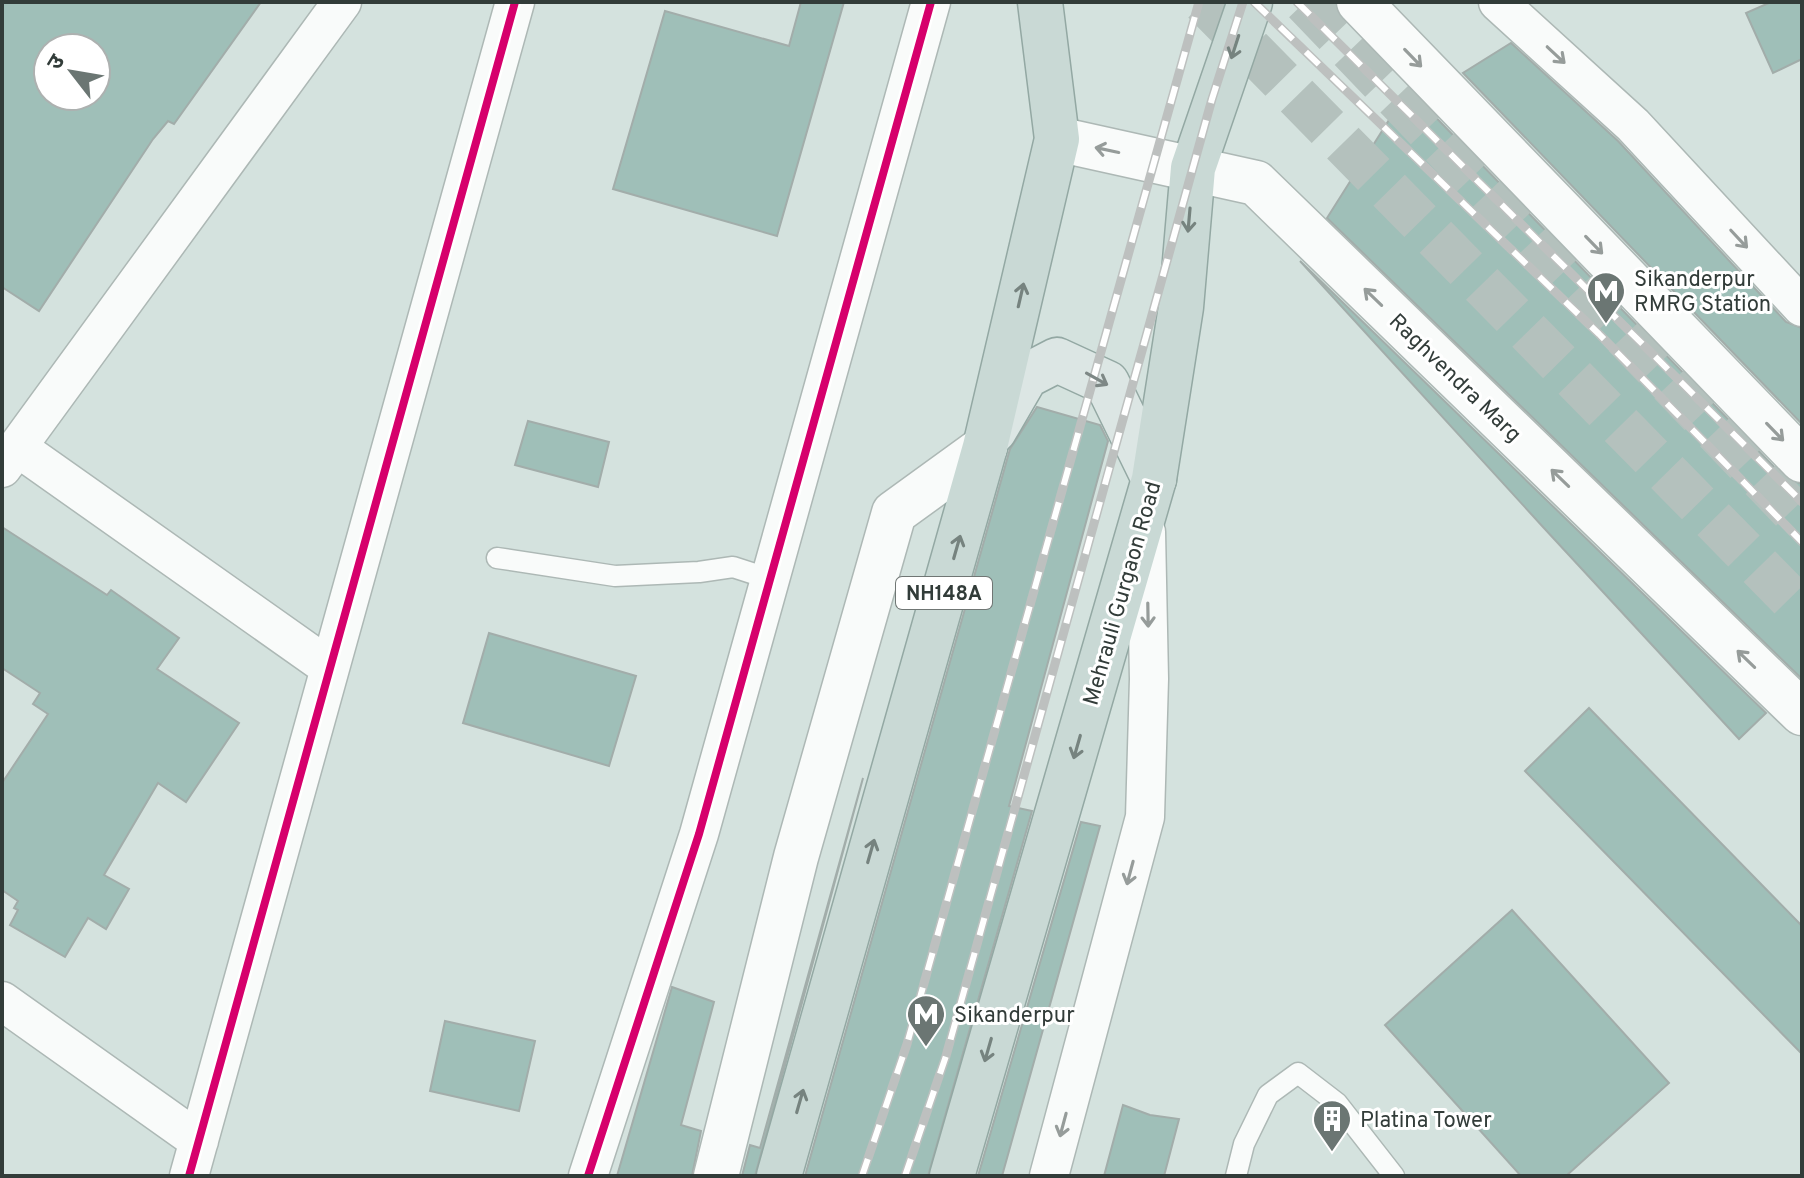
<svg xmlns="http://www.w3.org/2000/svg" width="1804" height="1178" viewBox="0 0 1804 1178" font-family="Overpass,'Noto Sans Devanagari',sans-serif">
	<rect width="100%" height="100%" fill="#d4e2de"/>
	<path fill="#9fbfb8" stroke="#a2adaa" stroke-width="2" fill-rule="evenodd" d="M2,2H261L174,124L168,121L153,139L39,311L2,287ZM48,48H96V96H48Z
		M801,2H844L777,236L613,189L665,11L789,46Z
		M1771,2H1802V59L1773,73L1746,13Z
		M1511,43L1618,141L1786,322L1802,328V424L1463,73Z
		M1419,100L1784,477L1802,484L1801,678L1327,218L1389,120Z
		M1300,261L1766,713L1739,739L1543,527Z
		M1037,407L1100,425L1108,441L1009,806L1032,811L928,1176H805L1010,449Z
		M528,421L609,442L598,487L515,465Z
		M2,527L107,595L111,590L179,638L157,669L239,723L186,802L158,783L104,875L129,889L106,929L88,918L65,957L10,925L18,910L14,908L18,901L2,890V783L48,714L33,704L40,693L2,668Z
		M489,633L636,676L609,766L463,723Z
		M1589,708L1802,926V1054L1525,771Z
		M863,778L755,1176H742L750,1145L760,1148Z
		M1081,822L1100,826L1002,1176H978Z
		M1512,910L1669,1083L1566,1176H1521L1385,1025Z
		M672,987L714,1002L681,1125L701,1131L692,1176H617Z
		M445,1021L535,1041L519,1111L430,1091Z
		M1123,1105L1150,1115L1179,1119L1164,1176H1104Z"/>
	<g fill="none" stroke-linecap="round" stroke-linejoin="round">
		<path stroke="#b4c1bd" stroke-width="44" stroke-dasharray="44 22" stroke-linecap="butt" d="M1204,2L1802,610
			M1305,2L1802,521"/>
		<defs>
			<path id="lane" d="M497,558L615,576L699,572L733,567L770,579
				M1236,1176L1244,1144L1268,1095L1298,1073L1337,1103L1394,1176"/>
			<path id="street" d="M1498,2L1633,125L1802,307
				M17,447L330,668
				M2,468L342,2
				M2,1001L199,1141
				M189,1176L515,2
				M588,1176L699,834L931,2
				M1049,1176L1145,817L1149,679L1146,532"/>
			<path id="secondary" d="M1359,2L1802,460
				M1057,139L1256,183L1802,713
				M716,1176L796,857L894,513L985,447"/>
			<path id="primary" d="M994,431L1026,376L1057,360L1107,383L1154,479"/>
			<path id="highway" d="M779,1176L985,447L1057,139L1040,2
				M952,1176L1154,479L1181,307L1193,168L1250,2"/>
		</defs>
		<use href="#lane" stroke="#adb8b5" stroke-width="23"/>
		<use href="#street" stroke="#adb8b5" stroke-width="41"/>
		<use href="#secondary" stroke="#adb8b5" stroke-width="47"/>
		<use href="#primary" stroke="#93a8a3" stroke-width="47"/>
		<use href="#highway" stroke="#93a8a3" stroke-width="47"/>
		<use href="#lane" stroke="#f9fbfa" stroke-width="20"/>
		<use href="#street" stroke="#f9fbfa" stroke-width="38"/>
		<use href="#secondary" stroke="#f9fbfa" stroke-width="44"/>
		<use href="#primary" stroke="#dce6e4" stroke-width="44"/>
		<use href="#highway" stroke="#c9d9d5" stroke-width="44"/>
		<defs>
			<path id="rail" d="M1254,2L1599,334L1802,542
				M1297,2L1802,502
				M862,1176L907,1044L1199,2
				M905,1176L946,1056L1212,99L1243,2"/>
		</defs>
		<use href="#rail" stroke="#bdc0bf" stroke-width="9"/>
		<use href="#rail" stroke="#fff" stroke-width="6" stroke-dasharray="18" stroke-linecap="butt"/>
		<defs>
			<path id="cycleway" d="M189,1176L515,2
				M588,1176L699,834L931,2"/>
		</defs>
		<use href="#cycleway" stroke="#fff" stroke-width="13"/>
		<use href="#cycleway" stroke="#d6006c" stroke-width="8"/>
	</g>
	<defs><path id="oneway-shaft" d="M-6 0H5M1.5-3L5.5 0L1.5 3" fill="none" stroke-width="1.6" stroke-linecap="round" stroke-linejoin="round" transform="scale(2)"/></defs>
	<g stroke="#76837f">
		<use href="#oneway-shaft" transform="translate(1235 47) rotate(108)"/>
		<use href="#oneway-shaft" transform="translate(1189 220) rotate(95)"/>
		<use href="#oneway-shaft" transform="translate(1021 295) rotate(-77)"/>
		<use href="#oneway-shaft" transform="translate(957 547) rotate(-74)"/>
		<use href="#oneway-shaft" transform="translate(1077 747) rotate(106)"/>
		<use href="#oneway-shaft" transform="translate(871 851) rotate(-74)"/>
		<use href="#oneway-shaft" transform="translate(988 1050) rotate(106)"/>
		<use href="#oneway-shaft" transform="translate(800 1101) rotate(-74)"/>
	</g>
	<g stroke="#969c9a">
		<use href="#oneway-shaft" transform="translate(1556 55) rotate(43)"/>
		<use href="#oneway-shaft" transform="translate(1413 58) rotate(46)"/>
		<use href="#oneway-shaft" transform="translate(1107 150) rotate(-168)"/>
		<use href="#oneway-shaft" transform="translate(1739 239) rotate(47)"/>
		<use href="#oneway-shaft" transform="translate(1594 245) rotate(46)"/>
		<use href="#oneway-shaft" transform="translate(1373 297) rotate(-136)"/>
		<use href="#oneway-shaft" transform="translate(1775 432) rotate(46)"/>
		<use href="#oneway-shaft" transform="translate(1560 478) rotate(-136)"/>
		<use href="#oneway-shaft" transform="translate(1148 615) rotate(89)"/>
		<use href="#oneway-shaft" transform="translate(1746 659) rotate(-136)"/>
		<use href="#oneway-shaft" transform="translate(1130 873) rotate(105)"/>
		<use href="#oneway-shaft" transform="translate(1063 1125) rotate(105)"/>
	</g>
	<use stroke="#7e8886" href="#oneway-shaft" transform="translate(1097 379) rotate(29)"/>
	<defs>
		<symbol id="metro-pin" viewBox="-11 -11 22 30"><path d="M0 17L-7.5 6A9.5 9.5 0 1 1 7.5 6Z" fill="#6b7673" stroke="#fff"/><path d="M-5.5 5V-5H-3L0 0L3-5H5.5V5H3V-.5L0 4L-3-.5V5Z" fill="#fff"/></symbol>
		<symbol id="building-pin" viewBox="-11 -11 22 30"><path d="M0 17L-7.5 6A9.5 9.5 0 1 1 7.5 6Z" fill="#6b7673" stroke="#fff"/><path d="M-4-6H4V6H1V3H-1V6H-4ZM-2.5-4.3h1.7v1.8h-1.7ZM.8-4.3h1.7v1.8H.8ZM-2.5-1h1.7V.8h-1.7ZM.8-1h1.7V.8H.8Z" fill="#fff"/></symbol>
	</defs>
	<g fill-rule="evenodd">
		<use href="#metro-pin" x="1584" y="269" width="44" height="60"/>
		<use href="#metro-pin" x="904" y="992" width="44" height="60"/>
		<use href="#building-pin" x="1310" y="1097" width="44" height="60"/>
	</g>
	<g text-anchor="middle" stroke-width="6" stroke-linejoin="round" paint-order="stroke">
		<rect fill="#fff" stroke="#707674" stroke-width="2" x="896" y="577" width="96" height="32" rx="6"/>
		<g font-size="20" font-weight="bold" fill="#323c39">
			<text x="944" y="600">NH148A</text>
		</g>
		<g font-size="22" fill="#323c39" stroke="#fff" text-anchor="start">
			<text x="1634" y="286">Sikanderpur<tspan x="1634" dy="25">RMRG Station</tspan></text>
			<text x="954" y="1022">Sikanderpur</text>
			<text x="1360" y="1127">Platina Tower</text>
		</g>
		<g font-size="22" fill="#323c39" stroke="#fff">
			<text transform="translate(1456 377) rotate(44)" y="8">Raghvendra Marg</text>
			<text transform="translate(1121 593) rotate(-74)" y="8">Mehrauli Gurgaon Road</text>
		</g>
	</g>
	<rect width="1804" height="1178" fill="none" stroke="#323c39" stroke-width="8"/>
	<g transform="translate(72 72) rotate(301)"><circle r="38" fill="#ffffff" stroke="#adb1b0" stroke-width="2"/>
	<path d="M0-6L14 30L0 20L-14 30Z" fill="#6b7673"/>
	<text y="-12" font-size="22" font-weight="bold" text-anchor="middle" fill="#323c39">उ</text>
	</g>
</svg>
